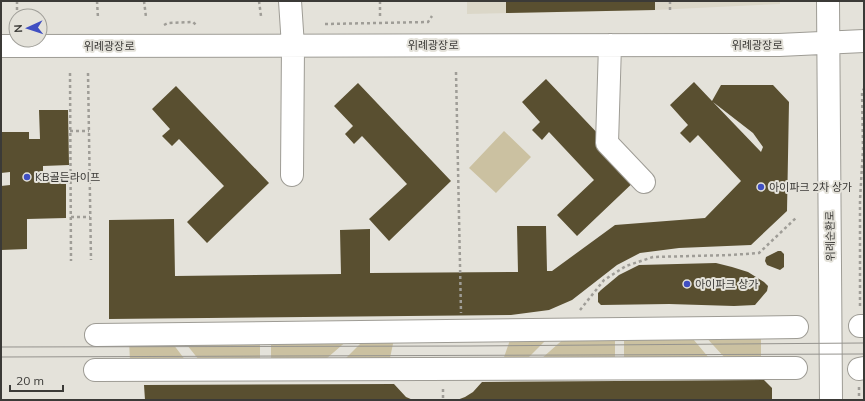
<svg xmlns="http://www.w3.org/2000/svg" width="865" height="401" viewBox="0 0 865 401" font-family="Mulish,'Noto Sans KR',sans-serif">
	<rect width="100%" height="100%" fill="#e4e2da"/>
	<path fill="#dbd7c8" d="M467,1H780V4L655,10L467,14Z"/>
	<path fill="#cbc1a1" d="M504,131L531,157L496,193L469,168Z
		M688,333L709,358L624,359V334Z
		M703,334H761V358H725Z
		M567,336H615V359H541Z
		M260,339V360H199L183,340Z
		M349,339L326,359L271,360V340Z
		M365,339H394L390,358H346Z
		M129,340H170L186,361H130Z
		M510,340H546L526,360H503Z"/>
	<path fill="#594f30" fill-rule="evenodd" d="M506,1H655V10L506,13Z
		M546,79L639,177L577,236L557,215L594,180L549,132L542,140L532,130L540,122L522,102Z
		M694,82L712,101L721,85H773L789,102L787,211L751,245L679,248L640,253L617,265L572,300L549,310L511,315L109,319V220L174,219L175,276L341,274L340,230L370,229V273L518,272L517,226H546L547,271H552L615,225L705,218L741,181L698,135L690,143L680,133L688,125L670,105ZM713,102L753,133L763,147L761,152Z
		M358,83L451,181L389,241L369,219L407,184L362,136L354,144L345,134L353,126L334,106Z
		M176,86L269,183L207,243L187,222L224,186L179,139L172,146L162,136L170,129L152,109Z
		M39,110H68L69,165L43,166V181L66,180V218L27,219V249L1,250V186L10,185V172L1,173V132H29V139H40Z
		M778,251H781L784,254V267L780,270L767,265L765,261L766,257Z
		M716,263L732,267L748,272L764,282L768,286L767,291L755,305L734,306L669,304L601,305L598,302V293L601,290L619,275L639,265Z
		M764,380L772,388V400H457L465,397L473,392L482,382Z
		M394,384L406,397L413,400H145L144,385Z"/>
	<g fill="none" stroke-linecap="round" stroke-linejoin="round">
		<defs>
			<path id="minor" d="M290,1L293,46L292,175
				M828,1L831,400
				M610,45L607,143L644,182
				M1,46L779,45L864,41
				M860,326H864
				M96,335L797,327
				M859,369L864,368
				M95,370L796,368"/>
		</defs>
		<use href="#minor" stroke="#9e9c95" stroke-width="24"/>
		<path stroke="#9f9d97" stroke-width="2.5" stroke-dasharray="3 3" stroke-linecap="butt" d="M17,1V16
			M97,1L98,18
			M144,1L146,17
			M259,1L261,16
			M380,1V16
			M670,1V10
			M325,24L428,22L432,16
			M164,25L168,23L193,22L197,26
			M456,72L461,313
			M70,73L71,261
			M88,73L91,260
			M70,131H89
			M70,174H90
			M71,217H90
			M860,306V200L863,149L862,91L864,89
			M580,310L604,280L626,266L653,257L731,255L759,253L797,217
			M859,387V400
			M443,389V400"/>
		<use href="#minor" stroke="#fff" stroke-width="22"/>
		<path stroke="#95938e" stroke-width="1" d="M1,347L470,346L864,343
			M1,357L864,354"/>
	</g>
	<g fill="#404fc2" stroke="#e4e2da" stroke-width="1.5">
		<circle cx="27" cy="177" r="4"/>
		<circle cx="761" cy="187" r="4"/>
		<circle cx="687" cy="284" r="4"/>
	</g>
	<g text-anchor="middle" stroke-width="4" stroke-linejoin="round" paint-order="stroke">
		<g font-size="11" fill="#3b3a37" stroke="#e4e2da">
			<text x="433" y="49">위례광장로</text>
			<text x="757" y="49">위례광장로</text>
			<text x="109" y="50">위례광장로</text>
			<text transform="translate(830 236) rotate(-91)" y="4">위례순환로</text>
		</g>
		<g font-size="11" fill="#3b3a37" stroke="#e4e2da" text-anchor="start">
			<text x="35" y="181">KB골든라이프</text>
			<text x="769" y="191">아이파크 2차 상가</text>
			<text x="695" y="288">아이파크 상가</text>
		</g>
	</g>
	<rect width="865" height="401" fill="none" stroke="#3b3a37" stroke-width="4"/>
	<g transform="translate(28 28) rotate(267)"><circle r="19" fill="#e4e2da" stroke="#a09f99"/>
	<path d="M0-3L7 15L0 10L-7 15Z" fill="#404fc2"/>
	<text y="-6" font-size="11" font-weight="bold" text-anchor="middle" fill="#3b3a37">N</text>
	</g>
	<path d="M10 385v6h53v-6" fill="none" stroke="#3b3a37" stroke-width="2"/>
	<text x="16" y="385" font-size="12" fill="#3b3a37" stroke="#e4e2da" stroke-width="3" paint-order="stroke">20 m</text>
</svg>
